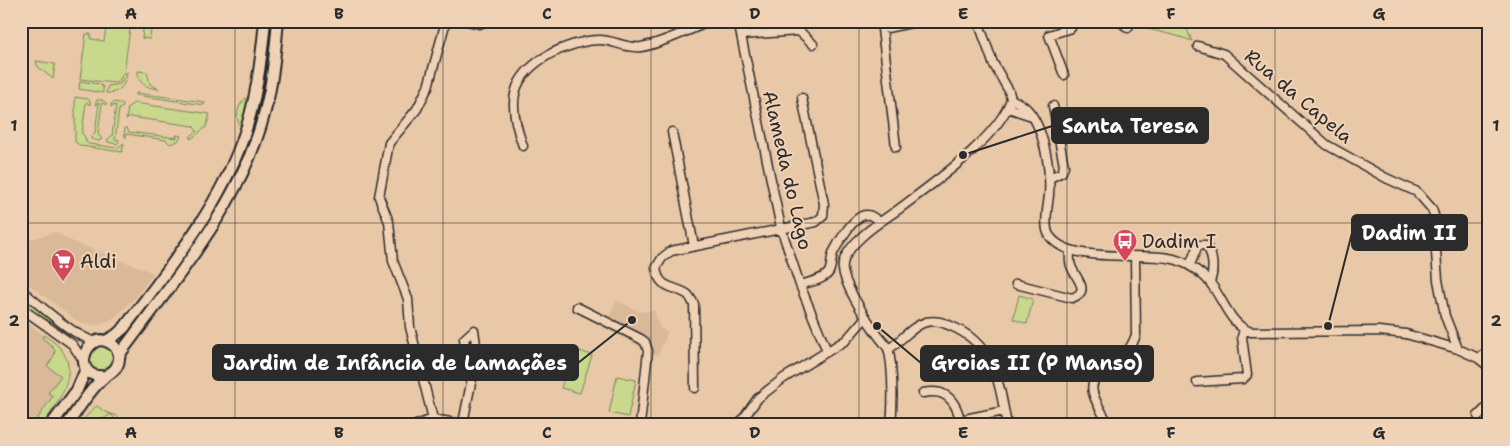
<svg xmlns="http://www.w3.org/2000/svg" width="1510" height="446" viewBox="0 0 1510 446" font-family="'Shantell Sans',sans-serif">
	<rect width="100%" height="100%" fill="#e9c8a8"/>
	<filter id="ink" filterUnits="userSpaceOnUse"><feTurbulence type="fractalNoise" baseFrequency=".02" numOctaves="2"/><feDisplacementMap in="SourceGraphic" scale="10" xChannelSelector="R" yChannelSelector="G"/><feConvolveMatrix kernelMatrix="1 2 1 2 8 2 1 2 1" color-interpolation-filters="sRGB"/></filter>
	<g filter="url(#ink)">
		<path fill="#dab999" d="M56,232L69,240L154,273L136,297L114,318L99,325L83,324L76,320L21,279V239L35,238Z
			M616,300L640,312L654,310L660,328L668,332L658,355L644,352L642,348L605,328Z
			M21,318L59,346L68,362V373L61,395L42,425H21Z"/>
		<path fill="#c8d88c" stroke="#7a825c" d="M107,21H131L124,72L118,82L113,83L80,79L86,34H91V39L104,41Z
			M144,21H152L150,39L142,38Z
			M268,21H274L269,69L260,113L244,161L217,215L129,335L125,332L232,176Z
			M1147,21H1183L1192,41L1177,36L1148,29Z
			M36,61L55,64L53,79L38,67Z
			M138,71L147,72L150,84L159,89C148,88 137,84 138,71Z
			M127,72C126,85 119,94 106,93L108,86L120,84Z
			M80,81L99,84L103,87V93L79,89Z
			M136,93L205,102L204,105L136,95Z
			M250,96L241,127C233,117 239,100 250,96Z
			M75,97L88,99L90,101V105L86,102L82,133L85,137L86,142L89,144L117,148L124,143L122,152L81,146L75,142Z
			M97,100H102L106,103V105L102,103L98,134L102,139L99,141L91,139V136L95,133L99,103L95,105Z
			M115,102L123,104V107L119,109L115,140L118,139L119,141L117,144L108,142L107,140L112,136L116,105L111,107V104Z
			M134,103L204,113L210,114L206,127L191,139L190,137L197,131L193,126L130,117L126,120L128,107Z
			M125,128H127L129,132L177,138L176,135L181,136L178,141L170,144L166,140L126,134V138L124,134Z
			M1019,295L1033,299L1027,324L1013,319Z
			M21,296L70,332L67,336L21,303Z
			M44,335C49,339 55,342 59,347C82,371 57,404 42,425H33L53,396L48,393L61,376L47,366C59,350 57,349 42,338Z
			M89 359a13 13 0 1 1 26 0a13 13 0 1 1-26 0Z
			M573,349L592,355L580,393L561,388Z
			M617,376L636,380L628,417L609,413Z
			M82,388L86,392L63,425H55Z
			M97,406C100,408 104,412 108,413C119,417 116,413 123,425H119L111,414L103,419L101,417L91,425H78L95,407Z"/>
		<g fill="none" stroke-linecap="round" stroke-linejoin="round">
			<defs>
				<path id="minor" d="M468,21L479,24L487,21
					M738,21L781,228L800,285L827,351
					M978,21L993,63L1009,91L1011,99
					M1120,21L1128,28L1129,21
					M741,35L799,31L813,44
					M1198,46L1224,54L1327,145L1386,178L1417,192L1432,209L1437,225L1436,252L1438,280L1445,316L1458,349
					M1064,75L1049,35L1071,28L1070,21
					M1011,99C1016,102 1023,104 1027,109C1044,127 1051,171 1049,195C1048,206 1044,223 1048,233C1065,267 1147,250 1177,260C1189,264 1204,274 1211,284C1224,301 1230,325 1251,332L1379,331L1406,334L1458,349L1478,358L1489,367
					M1008,108L1032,116
					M672,132L694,246
					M523,146C507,103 509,76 552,53C567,46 583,40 600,40C614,40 626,49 641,47C665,43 689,29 712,21
					M896,147L882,29L921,21
					M1050,178L1062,172L1064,166L1053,106
					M1190,265L1198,245H1205C1214,253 1214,272 1210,282
					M1016,284L1072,298C1092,291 1075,278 1071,266C1069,261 1070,255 1070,250
					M800,285C809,282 824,280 829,272C832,266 831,258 833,253C838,243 854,215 866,215C871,214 876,219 879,222
					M21,290C43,307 69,333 95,342
					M577,307L641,339L645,342L648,351L640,425
					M21,308L72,344L83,360
					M889,349C901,341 912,326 926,322C936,320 942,322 951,326C996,345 999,384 1007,425
					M1478,358L1489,351
					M1197,382L1243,379L1247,375L1242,337L1244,329
					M695,388L694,304C692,301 690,296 687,294C672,285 659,289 656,268L662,258L671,251L816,222L823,216L824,204L802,98
					M923,393C929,392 937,391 943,394C954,399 960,413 960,425
					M1478,416L1489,405
					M433,419L410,327L408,299L393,261L389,222L379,197L389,143L417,109L428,87L446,21
					M960,420L1004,411
					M463,423L472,378L464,339L474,330L480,373L472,378
					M416,425L433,419L467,425
					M739,425L758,398L784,378L846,340L866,317
					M891,425C893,404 893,385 891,364C890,360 890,353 888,349C886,344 880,339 877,334C867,320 840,280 843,264C847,242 882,221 899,209C932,184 999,138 1011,99
					M1109,425C1104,415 1096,404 1093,393C1088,373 1112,366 1123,355C1130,350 1133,343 1136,335L1135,257"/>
				<path id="major" d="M106,341L116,335L124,328C168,269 217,211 242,141C256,103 261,62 265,21
					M119,357L122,351C138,330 154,308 170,287C210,233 248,178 265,111C273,82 275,51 278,21
					M51,425L77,390L86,369
					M67,425C77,411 87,394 100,381C107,373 118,372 119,359C119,353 116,346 110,343C86,328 68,380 106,376"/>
			</defs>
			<use href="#minor" stroke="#2b2b2b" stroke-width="11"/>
			<use href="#major" stroke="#2b2b2b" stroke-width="14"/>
			<use href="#minor" stroke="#f0d2b6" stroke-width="8"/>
			<use href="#major" stroke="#f0d2b6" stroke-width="10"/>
		</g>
	</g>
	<path fill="none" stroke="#2b2b2b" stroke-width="1" stroke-opacity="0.55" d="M235,21V425M443,21V425M651,21V425M859,21V425M1067,21V425M1275,21V425M21,223H1489"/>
	<defs>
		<symbol id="bus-pin" viewBox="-11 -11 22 30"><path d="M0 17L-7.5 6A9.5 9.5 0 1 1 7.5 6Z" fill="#d1495b" stroke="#f0d2b6"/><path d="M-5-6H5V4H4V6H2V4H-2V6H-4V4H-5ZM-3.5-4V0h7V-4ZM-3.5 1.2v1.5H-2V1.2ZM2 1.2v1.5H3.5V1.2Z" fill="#fff"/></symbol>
		<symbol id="supermarket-pin" viewBox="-11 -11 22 30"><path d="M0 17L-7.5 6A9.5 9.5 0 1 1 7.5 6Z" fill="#d1495b" stroke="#f0d2b6"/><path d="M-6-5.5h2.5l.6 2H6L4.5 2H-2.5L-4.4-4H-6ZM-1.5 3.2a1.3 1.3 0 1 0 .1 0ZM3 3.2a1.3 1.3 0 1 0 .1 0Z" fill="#fff"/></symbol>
	</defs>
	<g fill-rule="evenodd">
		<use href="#bus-pin" x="1111" y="227" width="28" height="38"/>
		<use href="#supermarket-pin" x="49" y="247" width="28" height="38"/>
	</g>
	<g text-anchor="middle" stroke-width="4" stroke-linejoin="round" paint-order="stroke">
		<g font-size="19" fill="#2b2b2b" stroke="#f0d2b6">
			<text transform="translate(1299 96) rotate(40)" y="7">Rua da Capela</text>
			<text transform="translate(788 170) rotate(77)" y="7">Alameda do Lago</text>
		</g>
		<g font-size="19" fill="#2b2b2b" stroke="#f0d2b6" text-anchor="start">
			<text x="1142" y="248">Dadim I</text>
			<text x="80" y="268">Aldi</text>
		</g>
	</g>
	<path fill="none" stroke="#2b2b2b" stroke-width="2" d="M963 155L1052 126M1328 326L1352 233M632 320L578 363M877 326L921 363"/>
	<g fill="#2b2b2b" stroke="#f0d2b6" stroke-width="2">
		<circle cx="963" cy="155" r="5"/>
		<circle cx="1328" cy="326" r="5"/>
		<circle cx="632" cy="320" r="5"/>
		<circle cx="877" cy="326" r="5"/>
	</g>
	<g fill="#2b2b2b" stroke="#2b2b2b" stroke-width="2">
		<rect x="1052" y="108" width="156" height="35" rx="5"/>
		<rect x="1352" y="215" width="115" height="35" rx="5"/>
		<rect x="213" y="345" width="365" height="35" rx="5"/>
		<rect x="921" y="346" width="232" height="35" rx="5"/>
	</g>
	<g font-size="20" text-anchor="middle" font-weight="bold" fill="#fff">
		<text x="1130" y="133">Santa Teresa</text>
		<text x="1409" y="240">Dadim II</text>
		<text x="395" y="370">Jardim de Infância de Lamaçães</text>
		<text x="1037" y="370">Groias II (P Manso)</text>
	</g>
	<rect width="1510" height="446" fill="none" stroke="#f0d2b6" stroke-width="55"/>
	<rect x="28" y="28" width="1454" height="390" fill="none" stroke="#2b2b2b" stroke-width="2"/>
	<g font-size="16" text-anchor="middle" font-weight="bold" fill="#2b2b2b">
		<text x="131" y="19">A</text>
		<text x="339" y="19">B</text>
		<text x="547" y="19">C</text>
		<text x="755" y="19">D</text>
		<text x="963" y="19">E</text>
		<text x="1171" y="19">F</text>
		<text x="1379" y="19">G</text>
		<text x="14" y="131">1</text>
		<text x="1496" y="131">1</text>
		<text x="14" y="326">2</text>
		<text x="1496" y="326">2</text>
		<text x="131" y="438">A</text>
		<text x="339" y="438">B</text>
		<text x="547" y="438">C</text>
		<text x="755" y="438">D</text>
		<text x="963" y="438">E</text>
		<text x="1171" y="438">F</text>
		<text x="1379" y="438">G</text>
	</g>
</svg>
